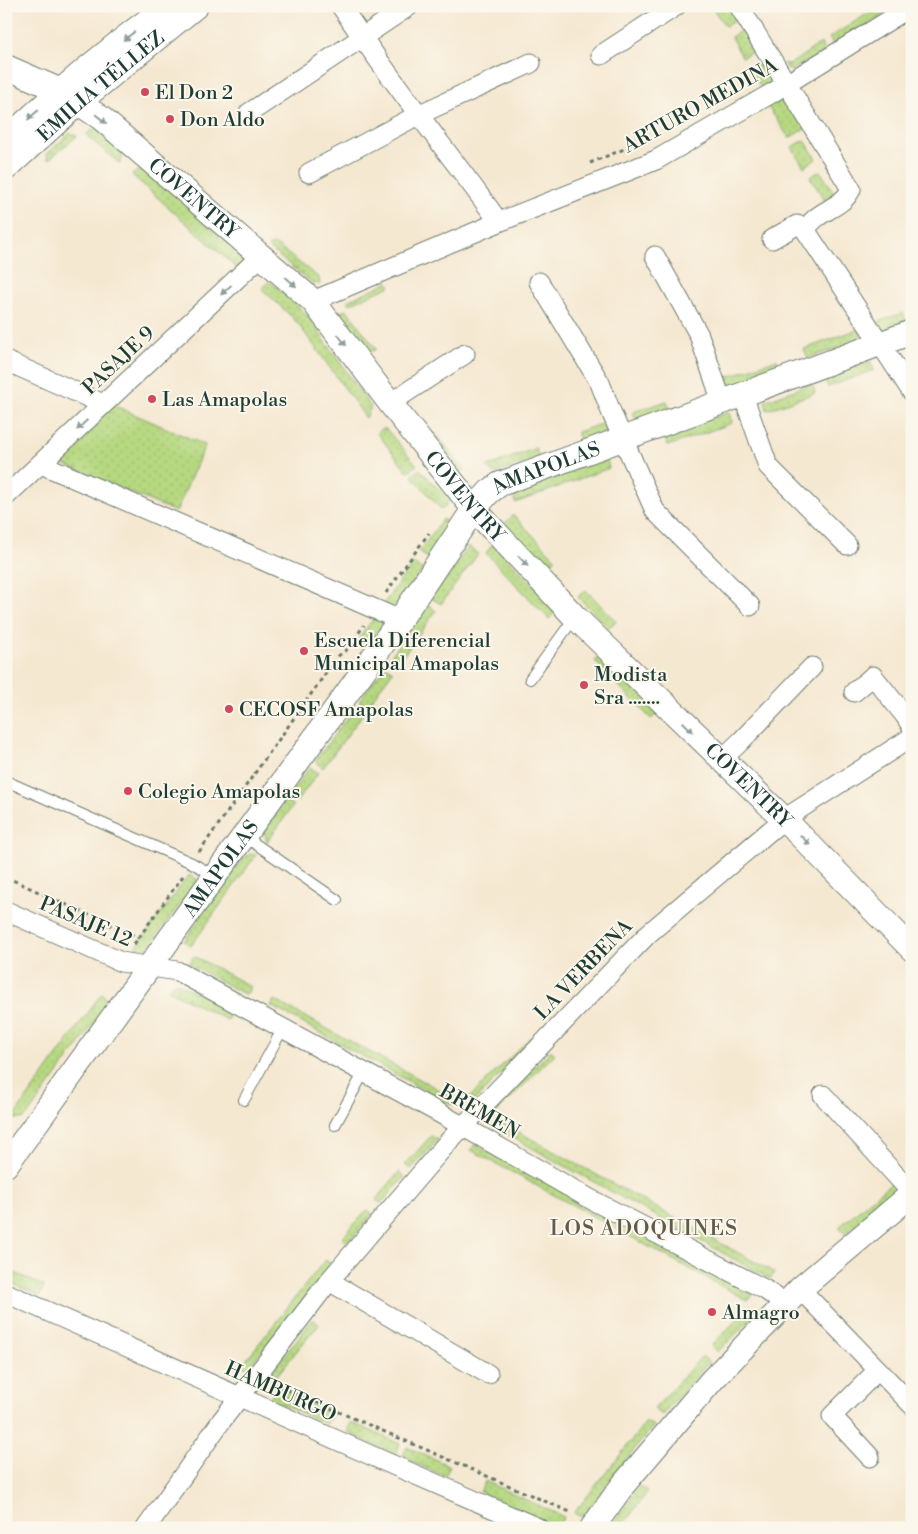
<svg xmlns="http://www.w3.org/2000/svg" width="918" height="1534" viewBox="0 0 918 1534" font-family="'Libre Bodoni',serif">
	<defs>
		<pattern id="grass-dots" width="8" height="8" patternUnits="userSpaceOnUse" patternTransform="scale(1.25)"><rect width="8" height="8" fill="#b6d880"/><path d="M2 2h.1M6 6h.1" fill="none" stroke="#9cba6f" stroke-width="1.8" stroke-linecap="round"/></pattern>
	</defs>
	<rect width="100%" height="100%" fill="#fbf7ec"/>
	<filter id="ink" filterUnits="userSpaceOnUse"><feTurbulence type="fractalNoise" baseFrequency=".02" numOctaves="2"/><feDisplacementMap in="SourceGraphic" scale="10" xChannelSelector="R" yChannelSelector="G"/><feConvolveMatrix kernelMatrix="1 2 1 2 8 2 1 2 1" color-interpolation-filters="sRGB"/></filter>
	<filter id="wash" filterUnits="userSpaceOnUse"><feTurbulence type="fractalNoise" baseFrequency=".0096" numOctaves="4" result="noise"/><feDisplacementMap in="SourceGraphic" scale="20" xChannelSelector="R" yChannelSelector="G"/><feGaussianBlur stdDeviation="1.12" result="paint"/><feColorMatrix in="noise" values="0 0 0 0 0 0 0 0 0 0 0 0 0 0 0 0 0 1.4 0 .05"/><feComposite in="paint" operator="in"/></filter>
	<g filter="url(#wash)">
		<rect width="100%" height="100%" fill="#f5e8d1"/>
		<path fill="url(#grass-dots)" stroke="#6a8a5a" d="M711,6H731L739,19L725,26Z
			M880,6H884L887,13L834,45L829,38Z
			M744,29L756,50L742,57L731,37Z
			M821,43L824,52L790,71L783,63L789,65Z
			M762,60L775,80L774,85L759,90L761,87L747,68Z
			M780,95L788,98L806,128L789,138L766,104Z
			M95,128L124,152L120,164L86,135Z
			M70,133L77,136L48,160L47,154Z
			M805,140L816,159L804,167L792,147Z
			M145,169L246,259L238,269L132,175L139,170Z
			M820,171L835,194L825,201L810,177Z
			M275,244L319,278L320,284L312,283L268,247Z
			M269,281L295,303L307,315L371,407L366,418L300,326L291,316L262,289Z
			M388,282L391,286L349,304L347,301Z
			M347,310L376,349L364,355L342,321L340,312Z
			M903,313L907,323L880,332L877,322Z
			M859,329L862,340L808,358L804,349Z
			M777,359L780,369L726,389L722,379Z
			M870,361L874,370L828,387L824,378Z
			M812,383L815,393L767,410L765,401Z
			M667,401L670,409L636,421L633,412Z
			M113,405L205,445L176,512L54,460Z
			M729,412L732,423L668,446L664,436Z
			M607,422L611,431L581,441L577,432Z
			M381,429H386L417,465L408,472L377,433Z
			M435,433L465,470L457,473L426,438Z
			M536,448L539,458L494,474L487,467Z
			M606,456L609,468L515,503L513,492Z
			M420,469L449,501L442,510L412,476Z
			M513,515L556,559L548,567L505,523Z
			M443,519L453,527L429,559L419,552Z
			M493,544L558,610L549,619L486,553Z
			M469,547L478,554L441,604L431,598Z
			M413,563L423,570L392,611L382,606Z
			M586,590L616,621L609,628L578,597Z
			M428,605L436,611L397,664L389,659Z
			M375,616L382,620L383,625L367,647L356,643Z
			M602,654L658,713L651,719L595,661Z
			M385,666L393,671L366,707L359,701Z
			M355,707L363,714L323,768L315,761Z
			M310,767L318,773L297,801L289,795Z
			M286,801L293,806L267,842L264,831Z
			M251,854L256,855L191,946L184,941L244,857Z
			M189,875L198,880L142,956L132,953Z
			M194,956L251,987L246,995L189,964Z
			M175,982L233,1011L227,1020L168,990Z
			M102,993L107,1001V1006L27,1116L24,1119H12Z
			M274,1000L458,1100L452,1105L271,1006Z
			M534,1034L537,1038L474,1101L469,1098Z
			M551,1050L555,1054L496,1113L492,1110Z
			M497,1120L775,1273L770,1279L492,1126Z
			M431,1136L438,1140L411,1169L405,1165Z
			M475,1144L753,1294L747,1300L471,1150Z
			M399,1172L405,1177L381,1203L376,1200Z
			M894,1180L900,1187L846,1233L839,1227Z
			M367,1210L373,1214L348,1243L342,1238Z
			M325,1260L332,1264L248,1368L242,1365Z
			M6,1269L44,1286L40,1296L6,1281Z
			M749,1307L757,1313L718,1352L711,1346Z
			M313,1319L319,1324L273,1380L267,1378Z
			M702,1356L709,1362L662,1415L654,1409Z
			M277,1387L333,1413L327,1424L269,1399Z
			M351,1422L400,1444L395,1455L347,1432Z
			M646,1422L654,1426L614,1474L583,1518L574,1513Z
			M407,1447L450,1466L445,1476L402,1458Z
			M485,1481L564,1517L557,1527L480,1492Z
			M640,1486L648,1491L621,1528H609Z"/>
	</g>
	<g filter="url(#ink)">
		<g fill="none" stroke-linecap="round" stroke-linejoin="round">
			<defs>
				<path id="service" d="M530,679L575,617
					M6,781L192,863L215,876
					M244,836L337,900
					M244,1100L283,1028
					M335,1125L364,1072"/>
				<path id="minor" d="M341,6C390,81 447,150 499,222
					M739,6L851,189C843,209 813,211 806,231L912,392
					M601,55L676,6
					M249,113L409,6
					M309,173L418,115L531,63
					M772,239L797,225L807,228
					M655,256L699,335L722,402
					M539,282L600,383L612,414L655,511L750,606
					M313,301L499,222L656,160L772,93L912,6
					M6,361L103,404
					M743,395L768,466L847,545
					M390,403L465,354
					M41,464L400,620
					M6,496L261,256
					M854,692L873,676L906,717L912,727
					M721,760L740,742L812,667
					M6,911L121,962L177,971L441,1114L592,1200L764,1289L786,1304
					M823,1095L912,1193
					M329,1281L488,1374
					M800,1289L912,1405
					M6,1293L386,1462L538,1528
					M870,1457L832,1416L878,1370
					M146,1528L222,1420L329,1281L448,1142L649,933L784,819L912,737"/>
				<g id="tertiary">
					<path id="s1" d="M6,67L61,91L101,118L313,301L390,403L474,509L575,617L784,819L912,949"/>
					<path d="M6,140C57,92 111,47 167,6"/>
					<path id="s2" d="M6,168L79,102L196,6"/>
					<path id="s3" d="M6,1165L400,620L474,509L489,492L500,484L912,332"/>
					<path d="M592,1528L623,1485L712,1380L800,1289L912,1194"/>
				</g>
			</defs>
			<use href="#service" stroke="#6a796b" stroke-width="12"/>
			<use href="#minor" stroke="#6a796b" stroke-width="21"/>
			<use href="#tertiary" stroke="#6a796b" stroke-width="26"/>
			<path stroke="#6a796b" stroke-width="3" stroke-dasharray="4 4" stroke-linecap="butt" d="M590,163L639,143L641,145
				M386,593L429,533
				M199,852L338,656L348,649L364,625
				M6,877L139,938
				M134,944L183,876
				M272,1383L570,1512"/>
			<use href="#service" stroke="#fff" stroke-width="10"/>
			<use href="#minor" stroke="#fff" stroke-width="19"/>
			<use href="#tertiary" stroke="#fff" stroke-width="24"/>
		</g>
		<defs><path id="oneway-solid" d="M-6-.8H1V-3.2L6.5 0L1 3.2V.8H-6Z" transform="scale(1.25)"/></defs>
		<g fill="#8f9e9a">
			<use href="#oneway-solid" transform="translate(129 36) rotate(142)"/>
			<use href="#oneway-solid" transform="translate(33 115) rotate(138)"/>
			<use href="#oneway-solid" transform="translate(101 119) rotate(39)"/>
			<use href="#oneway-solid" transform="translate(291 282) rotate(41)"/>
			<use href="#oneway-solid" transform="translate(226 290) rotate(137)"/>
			<use href="#oneway-solid" transform="translate(342 340) rotate(53)"/>
			<use href="#oneway-solid" transform="translate(82 425) rotate(136)"/>
			<use href="#oneway-solid" transform="translate(523 561) rotate(47)"/>
			<use href="#oneway-solid" transform="translate(688 727) rotate(44)"/>
			<use href="#oneway-solid" transform="translate(805 840) rotate(45)"/>
		</g>
	</g>
	<g fill="#d1495b" stroke="#fbf7ec" stroke-width="2">
		<circle cx="145" cy="92" r="5"/>
		<circle cx="170" cy="119" r="5"/>
		<circle cx="152" cy="399" r="5"/>
		<circle cx="304" cy="651" r="5"/>
		<circle cx="584" cy="685" r="5"/>
		<circle cx="229" cy="709" r="5"/>
		<circle cx="128" cy="791" r="5"/>
		<circle cx="712" cy="1312" r="5"/>
	</g>
	<g text-anchor="middle" stroke-width="4" stroke-linejoin="round" paint-order="stroke">
		<g font-size="20" fill="#1f3d34" stroke="#fbf7ec">
			<text dy="7" stroke="none"><textPath href="#s2" startOffset="125">EMILIA TÉLLEZ</textPath></text>
			<text transform="translate(700 105) rotate(-29)" y="7">ARTURO MEDINA</text>
			<text dy="7" stroke="none"><textPath href="#s1" startOffset="231">COVENTRY</textPath></text>
			<text transform="translate(118 360) rotate(-43)" y="7">PASAJE 9</text>
			<text dy="7" stroke="none"><textPath href="#s3" startOffset="891">AMAPOLAS</textPath></text>
			<text dy="7" stroke="none"><textPath href="#s1" startOffset="636">COVENTRY</textPath></text>
			<text dy="7" stroke="none"><textPath href="#s1" startOffset="1041">COVENTRY</textPath></text>
			<text dy="7" stroke="none"><textPath href="#s3" startOffset="366">AMAPOLAS</textPath></text>
			<text transform="translate(86 921) rotate(23)" y="7">PASAJE 12</text>
			<text transform="translate(583 969) rotate(-46)" y="7">LA VERBENA</text>
			<text transform="translate(480 1111) rotate(30)" y="7">BREMEN</text>
			<text transform="translate(281 1391) rotate(24)" y="7">HAMBURGO</text>
		</g>
		<g font-size="20" fill="#1f3d34" stroke="#fbf7ec" text-anchor="start">
			<text x="155" y="99">El Don 2</text>
			<text x="180" y="126">Don Aldo</text>
			<text x="162" y="406">Las Amapolas</text>
			<text x="314" y="647">Escuela Diferencial<tspan x="314" dy="23">Municipal Amapolas</tspan></text>
			<text x="594" y="681">Modista<tspan x="594" dy="23">Sra .......</tspan></text>
			<text x="239" y="716">CECOSF Amapolas</text>
			<text x="138" y="798">Colegio Amapolas</text>
			<text x="722" y="1319">Almagro</text>
		</g>
		<g font-size="21" letter-spacing="1" fill="#605b4b" stroke="#fbf7ec">
			<text x="644" y="1235">LOS ADOQUINES</text>
		</g>
	</g>
	<rect width="918" height="1534" fill="none" stroke="#fbf7ec" stroke-width="25"/>
</svg>
